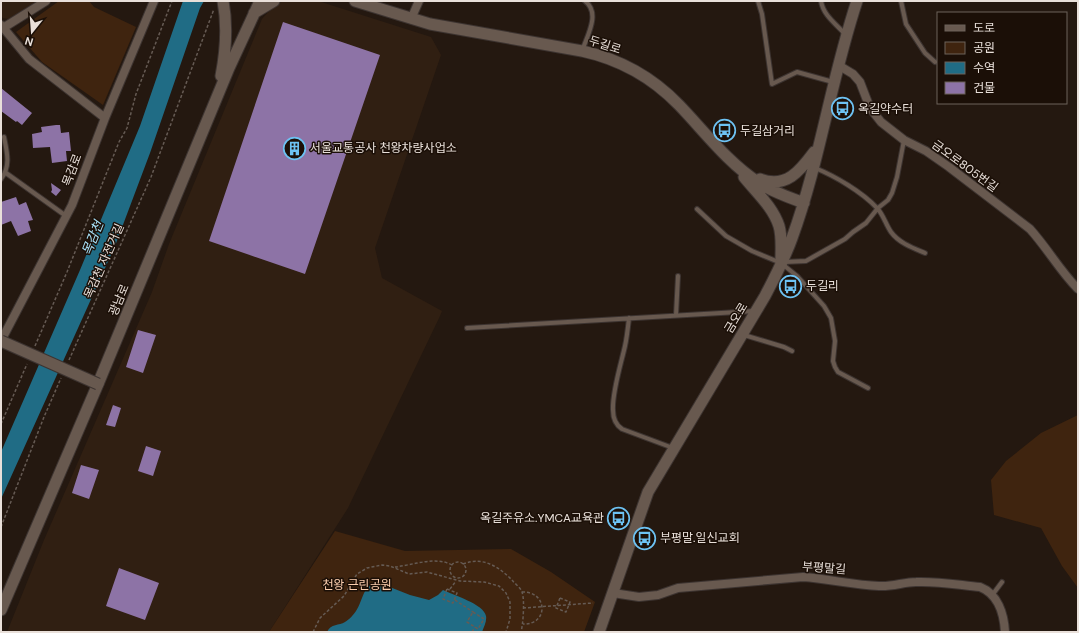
<svg xmlns="http://www.w3.org/2000/svg" width="1079" height="633" viewBox="0 0 1079 633" font-family="'DM Sans','Noto Sans KR',sans-serif">
	<rect width="100%" height="100%" fill="#241810"/>
	<path fill="#301f12" d="M1,1H37L9,19L3,18L1,16Z
		M283,1H318L431,37L441,55L375,248L382,278L442,311L440,316L348,508L269,632H7L44,540L152,292L169,244L262,19L271,9Z"/>
	<path fill="#3f240f" d="M59,1H89L94,7L136,27L103,105L42,62L16,32Z
		M1078,415V588L1062,566L1041,528L994,515L991,480L1006,461L1041,433Z
		M335,531L405,551L511,549L551,572L595,602L584,632H269Z"/>
	<path fill="#206c85" d="M183,1H204L200,8L150,153L115,246L1,499V452L80,270L140,126Z
		M377,582L410,595L429,600L438,595L443,590C453,595 484,604 486,616C487,621 484,627 482,632H327C331,623 339,626 345,622C349,620 354,614 356,611C363,601 363,584 377,582Z"/>
	<path fill="#8d73a6" d="M283,22L380,55L305,274L209,241Z
		M1,88L32,113L22,125L17,121L16,122L1,111Z
		M56,125H60L61,133L69,132L71,151H66L67,161L52,163L50,147L33,148L32,134L42,132L41,127Z
		M51,183L61,190L56,196L51,192L52,190Z
		M16,197L19,205L26,202L33,220L28,221L31,231L18,236L11,221L1,225V202Z
		M138,330L156,335L143,373L126,367Z
		M113,405L121,408L115,427L106,425Z
		M146,446L161,451L153,476L138,471Z
		M81,465L99,470L89,499L72,493Z
		M119,568L159,583L145,620L106,606Z"/>
	<g fill="none" stroke-linecap="round" stroke-linejoin="round">
		<defs>
			<path id="lane" d="M758,1L762,14L772,84L797,72L833,82
				M821,1C823,15 836,24 845,34
				M901,1L906,24L925,53L935,62
				M582,51C587,36 601,13 585,1
				M815,168C835,176 862,192 877,208C883,214 886,225 891,232C899,243 913,248 925,253
				M6,173L66,216
				M1,179C11,166 7,152 4,137
				M697,209L726,236L752,251L781,263L797,276L824,306L831,318L835,341L833,361L835,367L838,372L868,388
				M784,262L806,261L845,239L853,232L866,223L878,208L888,200L892,193L897,177L904,140
				M676,315L678,276
				M629,318C628,327 627,337 625,346C621,364 612,392 613,410C613,418 616,425 622,429L673,448
				M467,328L755,311
				M744,335L784,347L792,351
				M993,594L1002,582"/>
			<path id="street" d="M411,19L419,1
				M1,25L29,59L105,118
				M3,28L46,1
				M838,65L853,74L860,82L870,108L881,122L904,140L926,151L949,167L1030,229C1048,249 1060,271 1078,289
				M1,341L72,205L105,118L154,1
				M613,593L639,597L658,595L678,588L803,577C829,579 854,585 879,586C892,587 904,582 916,582C937,581 959,585 980,587C998,594 1004,614 1005,632"/>
			<path id="secondary" d="M355,1L430,24L582,51C619,59 652,77 679,105C705,132 727,162 759,183C773,192 788,197 804,203
				M254,13L274,1
				M221,76C226,50 228,27 223,1
				M744,177C756,192 773,207 779,226C782,236 781,247 781,258
				M760,179C786,189 800,171 814,152
				M1,610L98,384L229,68L260,1
				M599,632L648,492L765,296C775,277 785,258 792,238C820,161 831,79 857,1"/>
		</defs>
		<use href="#lane" stroke="#3d3431" stroke-width="6"/>
		<use href="#street" stroke="#3d3431" stroke-width="10"/>
		<use href="#secondary" stroke="#3d3431" stroke-width="13"/>
		<path stroke="#665b54" stroke-width="1.5" stroke-dasharray="3 2" stroke-linecap="butt" d="M35,346L67,272L119,142L127,128L136,94L172,1
			M69,360L151,177L214,9
			M1,424L27,364
			M1,527L44,417L61,378
			M450 570a8 8 0 1 1 16 0a8 8 0 1 1-16 0Z
			M463,564C483,556 499,567 512,580C515,584 521,588 522,592C525,600 523,625 521,632
			M395,567C413,565 436,556 452,565
			M447,589L457,593L453,603L443,599Z
			M450,589L456,581
			M522,592C548,591 549,625 523,624
			M560,598L570,602L566,612L556,608Z
			M455,600L473,612
			M523,608L593,603
			M473,612L484,619L478,629L467,622Z
			M313,632L320,618L344,596L357,574L367,568L382,565L390,566L409,574L427,572L460,581L484,582L499,586L506,593L510,602V619L506,632
			M472,632L475,627"/>
		<use href="#lane" stroke="#68594f" stroke-width="4"/>
		<use href="#street" stroke="#68594f" stroke-width="8"/>
		<use href="#secondary" stroke="#68594f" stroke-width="11"/>
		<defs>
			<path id="secondary-bridge" d="M1,341L98,384"/>
		</defs>
		<use href="#secondary-bridge" stroke="#3d3431" stroke-width="13" stroke-linecap="butt"/>
		<use href="#secondary-bridge" stroke="#68594f" stroke-width="11"/>
	</g>
	<defs>
		<symbol id="bus-ring" viewBox="-11 -11 22 22"><circle r="9.5" fill="#1b0f07" stroke="#6dc2f3" stroke-width="1.5"/><path d="M-5-6H5V4H4V6H2V4H-2V6H-4V4H-5ZM-3.5-4V0h7V-4ZM-3.5 1.2v1.5H-2V1.2ZM2 1.2v1.5H3.5V1.2Z" fill="#6dc2f3"/></symbol>
		<symbol id="building-ring" viewBox="-11 -11 22 22"><circle r="9.5" fill="#1b0f07" stroke="#6dc2f3" stroke-width="1.5"/><path d="M-4-6H4V6H1V3H-1V6H-4ZM-2.5-4.3h1.7v1.8h-1.7ZM.8-4.3h1.7v1.8H.8ZM-2.5-1h1.7V.8h-1.7ZM.8-1h1.7V.8H.8Z" fill="#6dc2f3"/></symbol>
	</defs>
	<g fill-rule="evenodd">
		<use href="#bus-ring" x="830" y="96" width="25" height="25"/>
		<use href="#bus-ring" x="712" y="118" width="25" height="25"/>
		<use href="#building-ring" x="282" y="136" width="25" height="25"/>
		<use href="#bus-ring" x="778" y="274" width="25" height="25"/>
		<use href="#bus-ring" x="606" y="506" width="25" height="25"/>
		<use href="#bus-ring" x="632" y="526" width="25" height="25"/>
	</g>
	<g text-anchor="middle" stroke-width="3" stroke-linejoin="round" paint-order="stroke">
		<g font-size="12" fill="#e9e0da" stroke="#1b0f07">
			<text transform="translate(605 45) rotate(18)" y="4">두길로</text>
			<text transform="translate(965 166) rotate(36)" y="4">금오로805번길</text>
			<text transform="translate(72 170) rotate(-69)" y="4">목감로</text>
			<text transform="translate(104 261) rotate(-66)" y="4">목감천 자전거길</text>
			<text transform="translate(119 300) rotate(-67)" y="4">광남로</text>
			<text transform="translate(736 318) rotate(-59)" y="4">금오로</text>
			<text transform="translate(824 568) rotate(4)" y="4">부평말길</text>
		</g>
		<g font-size="12" fill="#e9e0da" stroke="#1b0f07" text-anchor="start">
			<text x="858" y="113">옥길약수터</text>
			<text x="740" y="135">두길삼거리</text>
			<text x="310" y="152">서울교통공사 천왕차량사업소</text>
			<text x="806" y="290">두길리</text>
			<text x="604" y="522" text-anchor="end">옥길주유소.YMCA교육관</text>
			<text x="660" y="542">부평말.일신교회</text>
		</g>
		<g font-size="12" fill="#fbceae" stroke="#1b0f07">
			<text x="357" y="589">천왕 근린공원</text>
		</g>
		<g font-size="13" font-style="italic" fill="#aae4fb" stroke="#1b0f07">
			<text transform="translate(92 238) rotate(-68)" y="5">목감천</text>
		</g>
	</g>
	<rect width="1079" height="633" fill="none" stroke="#e9e0da" stroke-width="4"/>
	<rect x="937" y="12" width="130" height="92" fill="#1b0f07" stroke="#6d635b"/>
	<rect x="945" y="25" width="20" height="6" fill="#68594f" stroke="#6d635b"/>
	<text x="973" y="32" font-size="12" fill="#e9e0da">도로</text>
	<rect x="945" y="42" width="20" height="12" fill="#3f240f" stroke="#6d635b"/>
	<text x="973" y="52" font-size="12" fill="#e9e0da">공원</text>
	<rect x="945" y="62" width="20" height="12" fill="#206c85" stroke="#6d635b"/>
	<text x="973" y="72" font-size="12" fill="#e9e0da">수역</text>
	<rect x="945" y="82" width="20" height="12" fill="#8d73a6" stroke="#6d635b"/>
	<text x="973" y="92" font-size="12" fill="#e9e0da">건물</text>
	<g transform="translate(32 32) rotate(197)" stroke="#1b0f07" stroke-width="3" paint-order="stroke">
	<path d="M0-3L7 15L0 10L-7 15Z" fill="#e9e0da"/>
	<text y="-6" font-size="11" font-weight="bold" text-anchor="middle" fill="#e9e0da">N</text>
	</g>
</svg>
